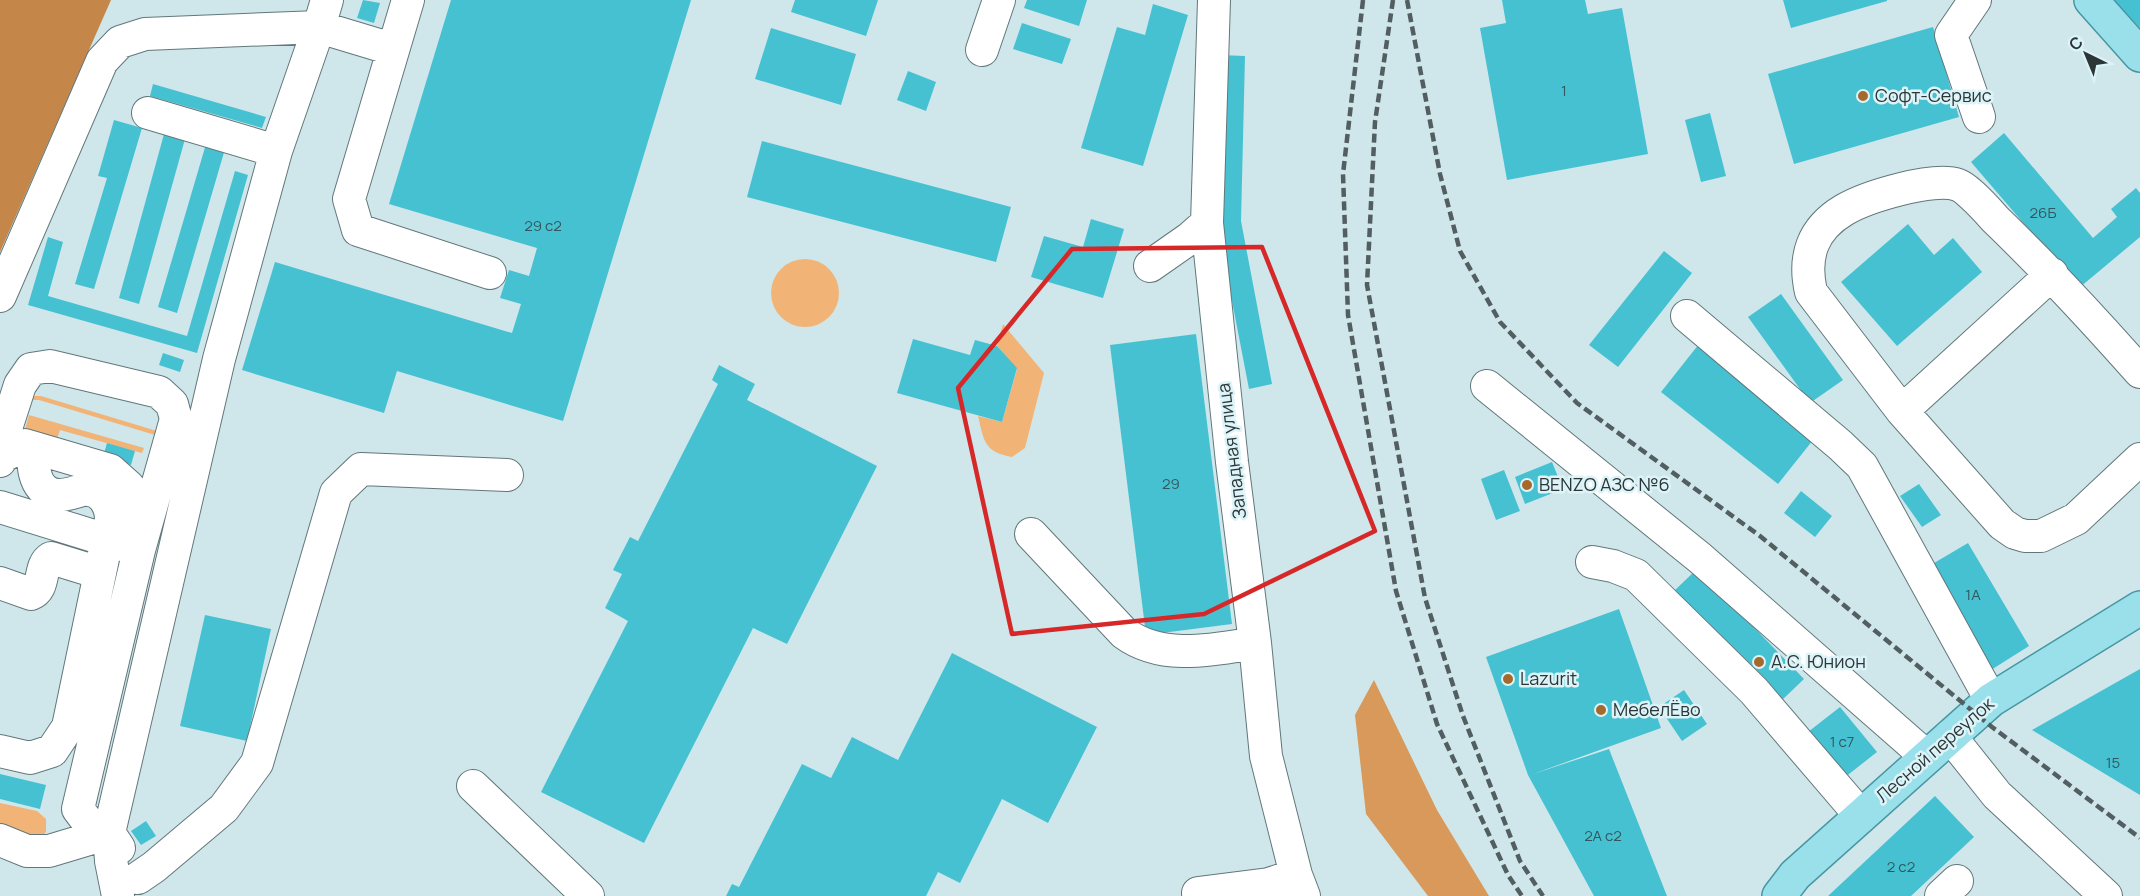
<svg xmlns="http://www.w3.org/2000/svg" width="2140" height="896" viewBox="0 0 2140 896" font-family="Manrope,sans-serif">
	<rect width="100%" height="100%" fill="#cfe7ea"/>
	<path fill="#f2b377" d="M771 293a34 34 0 1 1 68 0a34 34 0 1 1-68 0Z
		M1003,324L1044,373L1025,448L1012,457C984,452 984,441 978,416L1002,422L1017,369L997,346Z
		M30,396H41L157,431L155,435L39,400H31Z
		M29,415L144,448L142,453L60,430L56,442L24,433Z
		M0,803L37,811L46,819V832L40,839L0,828Z"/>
	<path fill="#d8995b" d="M1374,680L1437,810L1489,896H1428L1366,814L1355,715Z"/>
	<path fill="#c58749" d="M0,0H111L0,252Z"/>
	<path fill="#46c1d2" d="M363,0L380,3L374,23L357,18Z
		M451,0H691L563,421L397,371L384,413L242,370L275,262L512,333L521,304L500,298L509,270L529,276L537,248L389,204Z
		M795,0H878L866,36L791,12Z
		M1027,0H1087L1079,26L1024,8Z
		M1502,0H1585L1588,14L1622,8L1648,154L1507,180L1480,28L1506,23Z
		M1783,0H1887V1L1791,28Z
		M2114,0H2140V28Z
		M1153,4L1188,15L1143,166L1081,148L1117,27L1145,35Z
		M1022,23L1071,39L1062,64L1013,49Z
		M1933,27L1959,117L1794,164L1768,74Z
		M771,28L856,54L841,105L755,79Z
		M1220,55L1245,56L1241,221L1272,384L1249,389L1216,218Z
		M908,71L936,82L926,111L897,100Z
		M153,84L266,117L262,128L150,96Z
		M1710,113L1726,176L1701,182L1685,120Z
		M114,120L142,128L94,289L75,284L107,178L98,176Z
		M2004,133L2093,238L2117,217L2111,209L2136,188L2140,193V237L2079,288L1971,162Z
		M164,134L185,139L139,304L119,298Z
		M762,141L1011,207L996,262L747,197Z
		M206,144L225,149L177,313L158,307Z
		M235,171L248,175L197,353L28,305L48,237L63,242L48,296L187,336Z
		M1091,219L1124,229L1103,298L1031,277L1044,236L1083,247Z
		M1908,224L1934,255L1953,238L1982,272L1897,346L1841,282Z
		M1664,251L1692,273L1618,367L1589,345Z
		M1781,294L1843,380L1810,403L1748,317Z
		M1196,334L1232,624L1146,635L1110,345Z
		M913,339L970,355L975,340L997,346L1017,368L1002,422L897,393Z
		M1699,344L1817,435L1778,484L1661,392Z
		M163,353L184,360L180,372L159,365Z
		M719,365L755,384L747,400L877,466L787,644L753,628L644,843L541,792L628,621L605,608L622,574L613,570L630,537L638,541L718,384L712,380Z
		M107,443L135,451L131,465L103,457Z
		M1552,462L1563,489L1525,504L1515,477Z
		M1504,470L1520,511L1496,520L1481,479Z
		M1919,484L1941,515L1922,527L1900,496Z
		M1801,491L1832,516L1815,537L1784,513Z
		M1968,543L2029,646L1991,670L1929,566Z
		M1697,569L1804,679L1781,701L1674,591Z
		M1619,609L1661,728L1533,774L1609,749L1667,896H1594L1528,775L1486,657Z
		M205,615L271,629L247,741L180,726Z
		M952,653L1097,727L1048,823L1002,799L960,883L938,872L926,896H726L732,884L739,887L802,764L831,778L852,737L898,760Z
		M2140,669V795L2032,730Z
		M1684,690L1707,724L1682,741L1659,707Z
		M1840,707L1877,752L1844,778L1808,732Z
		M0,774L46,785L40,809L0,799Z
		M1935,796L1974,837L1911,896H1828Z
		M146,821L156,836L141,845L131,831Z"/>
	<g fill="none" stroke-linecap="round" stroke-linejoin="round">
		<defs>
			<path id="minor" d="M408,0L349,199L358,230L490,273
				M1214,0L1207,223L1232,462L1255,643L1266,756L1296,875L1304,896
				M1975,0L1951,35L1979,117
				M982,50L999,0
				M148,113L276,151
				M1150,266L1190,238L1207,223
				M0,296L102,61L120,42L145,34L319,27L327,0
				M1687,316L1840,445L1862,466L1991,700
				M2140,372C2093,319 2046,268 1995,219C1988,211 1967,188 1958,185C1934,176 1866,197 1844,210C1812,229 1803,257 1811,292L1902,411L2002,524L2015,533L2025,536H2041L2076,519L2140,459
				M1487,386L1700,558L1927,757
				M1902,411L2052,274
				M0,447L20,385L31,369L50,366L159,392L172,404L176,419L139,550L0,507
				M0,461L3,456L25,445L110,470L129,487L136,510L139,550L78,809L87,821L109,833L119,848
				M1031,534L1124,633C1162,661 1211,650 1255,643
				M1592,562L1613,566L1636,575L1754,691L1861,816
				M0,583L31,594C46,588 38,566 51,558L100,573
				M1950,736L1997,795L2106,896
				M0,751L30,758L52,751L68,727L111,520C111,505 102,488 83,490C75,492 68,495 59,495C35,495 31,466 35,448
				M473,786L588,896
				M0,840L27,851H49L109,833
				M138,878L154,867L224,808L257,763L336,493L361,469L507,475
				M1198,893L1269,884L1296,875
				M118,896L111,861L109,833L219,359L276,151L319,27L392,49
				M1941,896L1957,881"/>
			<path id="major" d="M2091,0L2140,55
				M1779,896L1795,875L1991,700L2140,608"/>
		</defs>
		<use href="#minor" stroke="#62777b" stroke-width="34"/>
		<use href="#major" stroke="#4797a3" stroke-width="36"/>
		<use href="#minor" stroke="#fff" stroke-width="32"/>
		<use href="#major" stroke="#9ae0eb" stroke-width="33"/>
		<path stroke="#525e60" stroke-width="4.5" stroke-dasharray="9 4.5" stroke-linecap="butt" d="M1363,0L1343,174L1348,315L1396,591L1437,724L1508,875L1522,896
			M1393,0L1375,122L1367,285L1425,598L1463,716L1520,861L1543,896
			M1407,0L1440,174L1460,251L1500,322L1577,403L1760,536L1992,727L2140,838"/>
	</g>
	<path fill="none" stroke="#d62828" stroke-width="4.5" stroke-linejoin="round" d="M1262,247L1375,531L1204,614L1012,634L958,388L1072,249Z"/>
	<g fill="#a56a2b" stroke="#dcf4f8" stroke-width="2">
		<circle cx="1863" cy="96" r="6"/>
		<circle cx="1527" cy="485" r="6"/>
		<circle cx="1759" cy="662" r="6"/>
		<circle cx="1508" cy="679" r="6"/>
		<circle cx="1601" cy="710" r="6"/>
	</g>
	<g text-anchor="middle" stroke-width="5" stroke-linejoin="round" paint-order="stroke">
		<g font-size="15" fill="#32585e">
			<text x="1564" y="96">1</text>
			<text x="2043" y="218">26Б</text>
			<text x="543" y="231">29 с2</text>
			<text x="1171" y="489">29</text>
			<text x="1973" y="600">1А</text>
			<text x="1842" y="747">1 с7</text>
			<text x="2113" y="768">15</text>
			<text x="1603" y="841">2А с2</text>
			<text x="1901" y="872">2 с2</text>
		</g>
		<g font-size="18" fill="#2c3537" stroke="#dcf4f8" text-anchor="start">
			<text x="1875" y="102">Софт-Сервис</text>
			<text x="1539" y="491">BENZO АЗС №6</text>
			<text x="1771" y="668">А.С. Юнион</text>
			<text x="1520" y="685">Lazurit</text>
			<text x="1613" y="716">МебелЁво</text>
		</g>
		<g font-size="18" fill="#2c3537" stroke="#dcf4f8">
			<text transform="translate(1232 451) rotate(-97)" y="6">Западная улица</text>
			<text transform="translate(1935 750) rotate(-41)" y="6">Лесной переулок</text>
		</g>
	</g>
	<g transform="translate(2086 54) rotate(317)" stroke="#dcf4f8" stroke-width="4.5" paint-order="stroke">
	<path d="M0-4.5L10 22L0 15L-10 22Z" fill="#2c3537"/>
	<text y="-9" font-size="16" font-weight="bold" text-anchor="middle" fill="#2c3537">С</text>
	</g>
</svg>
